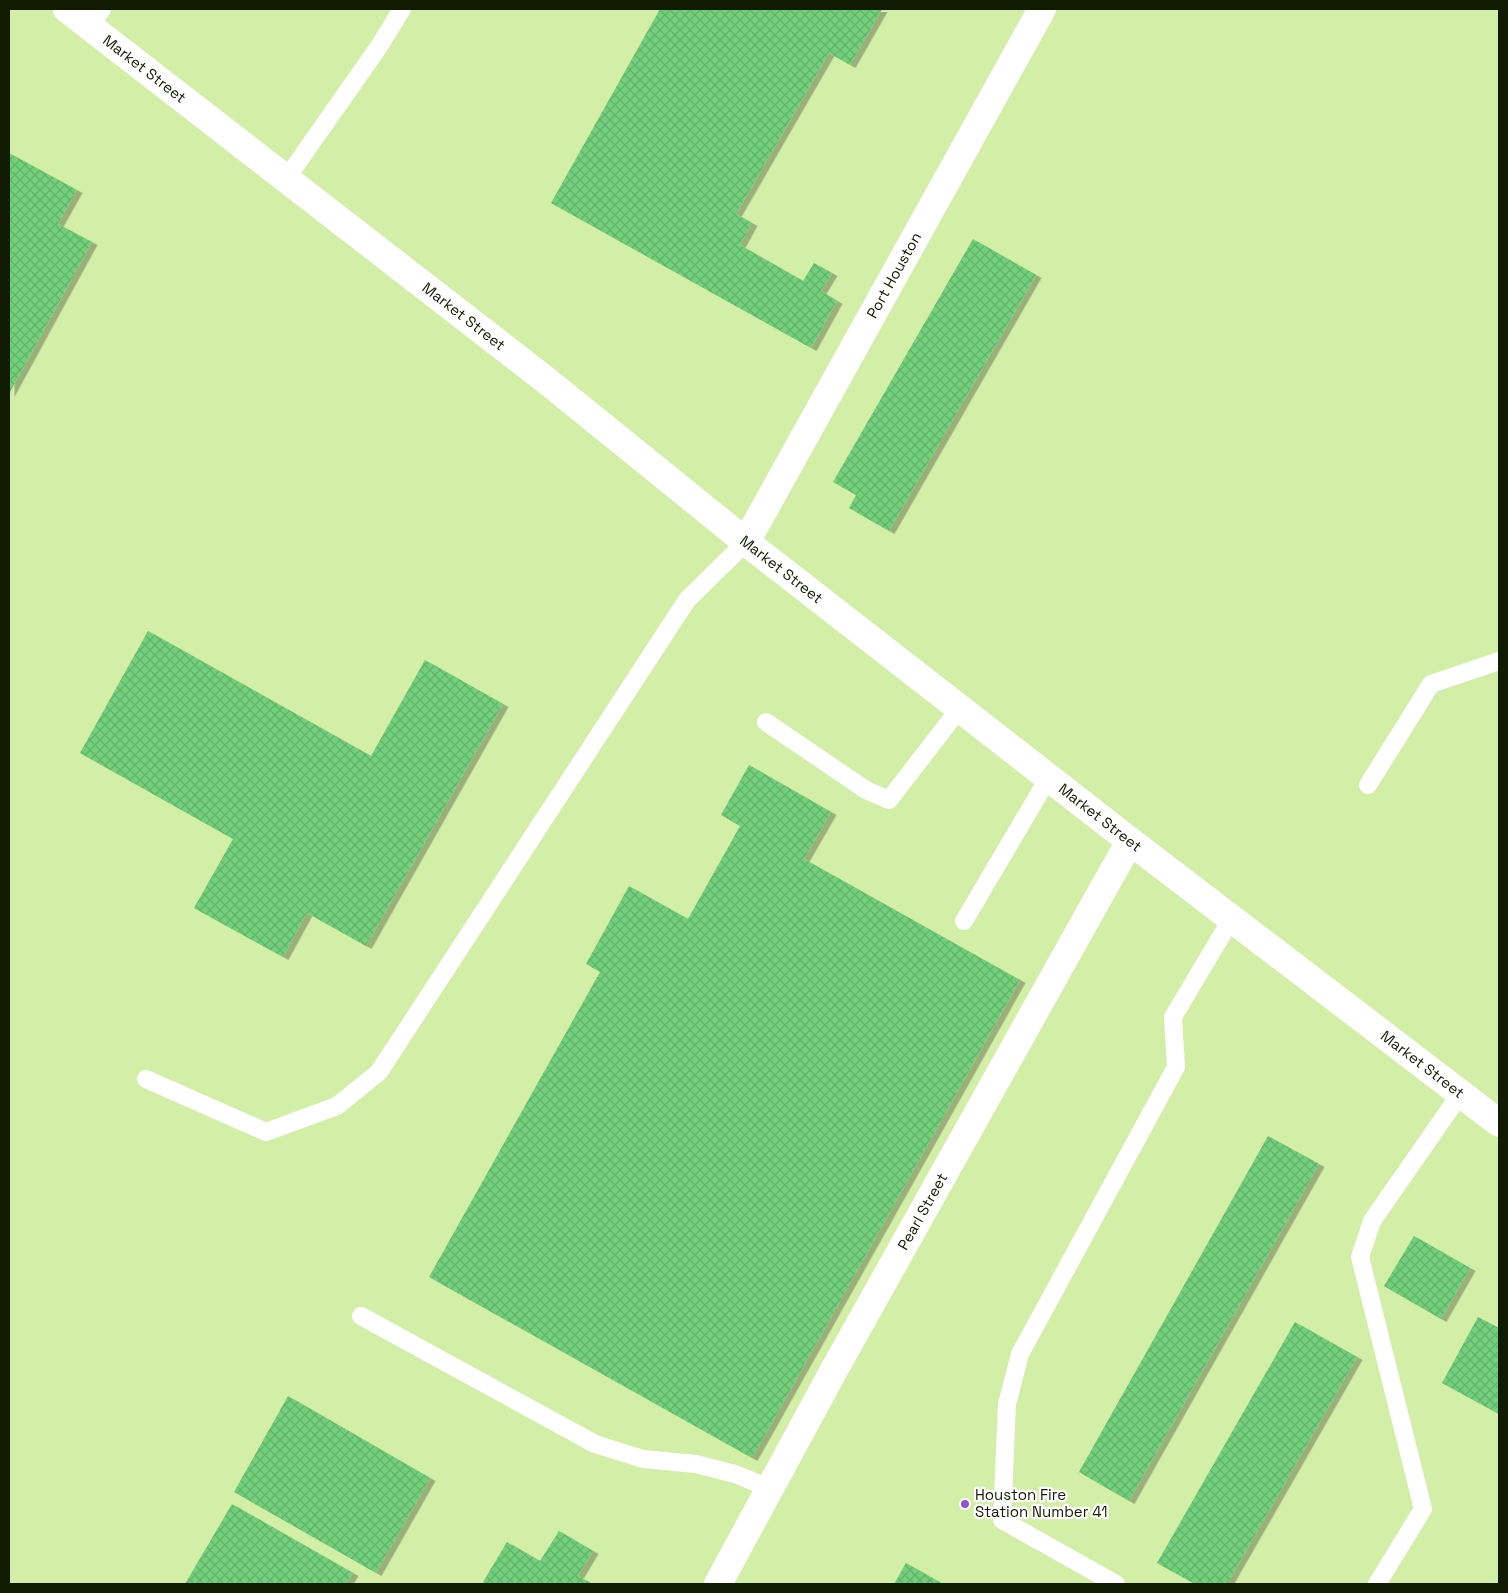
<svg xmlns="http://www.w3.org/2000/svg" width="1508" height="1593" viewBox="0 0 1508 1593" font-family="'Space Grotesk',sans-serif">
	<defs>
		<pattern id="building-cross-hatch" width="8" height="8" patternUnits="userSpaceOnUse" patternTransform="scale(1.25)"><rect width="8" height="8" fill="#72d07c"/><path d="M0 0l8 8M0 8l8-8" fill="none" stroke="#62b269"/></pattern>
		<filter id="shadow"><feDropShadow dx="5.5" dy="3" stdDeviation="0" flood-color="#0004"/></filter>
	</defs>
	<rect width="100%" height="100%" fill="#d2eea7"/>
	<path fill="url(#building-cross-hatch)" filter="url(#shadow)" d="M660,9H882L850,65L829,53L736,214L752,223L740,245L803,281L814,263L832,273L821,291L837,301L811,348L551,203Z
		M9,153L77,190L58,224L92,242L9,394Z
		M973,239L1036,275L889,531L849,508L856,495L833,482Z
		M148,631L371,756L425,660L503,704L366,946L307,913L283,957L194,908L233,839L80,753Z
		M749,765L831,812L804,859L1020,980L752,1458L429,1277L600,972L586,964L629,886L688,919L740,826L721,815Z
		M1268,1136L1319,1164L1129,1501L1079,1472Z
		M1414,1236L1470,1268L1441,1319L1384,1286Z
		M1478,1317L1499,1328V1414L1442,1383Z
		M1295,1322L1357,1357L1227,1584H1195L1157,1563Z
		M288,1396L430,1478L376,1573L234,1492Z
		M232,1504L353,1573L346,1584H185Z
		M559,1531L593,1551L578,1576L593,1584H486L483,1582L507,1542L540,1561Z
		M906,1563L943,1584H894Z"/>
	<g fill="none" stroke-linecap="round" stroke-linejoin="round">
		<path stroke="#fff" stroke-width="18" d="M90,26L102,9
			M286,179L378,48L402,9
			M766,722L866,790L889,800L960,708
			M1368,785L1431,684L1499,661
			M964,921L1049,777
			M146,1079L266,1132L337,1106L379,1072L687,600L746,542
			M361,1316L595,1444L643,1459L696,1464L735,1474L769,1488
			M1116,1584L1002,1520L1007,1404L1020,1354L1176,1067L1173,1017L1232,918
			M1377,1584L1423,1509L1360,1257L1372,1221L1461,1093"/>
		<g stroke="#fff" stroke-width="28">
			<path id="s1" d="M746,542L1042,9"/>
			<path id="s2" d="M718,1584L834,1370L1130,841"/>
		</g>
		<path stroke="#fff" stroke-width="28" id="s3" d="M67,9L547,381L746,542L1130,841L1499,1123"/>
	</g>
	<circle fill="#9455cb" stroke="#fff" stroke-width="2" cx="965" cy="1504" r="5"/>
	<g text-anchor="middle" stroke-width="4.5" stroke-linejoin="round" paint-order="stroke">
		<g font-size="15" fill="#111b01" stroke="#fff">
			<text dy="5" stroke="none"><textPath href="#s3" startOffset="98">Market Street</textPath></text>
			<text dy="5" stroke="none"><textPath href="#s1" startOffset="305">Port Houston</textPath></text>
			<text dy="5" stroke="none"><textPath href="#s3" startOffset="502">Market Street</textPath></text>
			<text dy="5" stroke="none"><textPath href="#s3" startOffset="908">Market Street</textPath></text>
			<text dy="5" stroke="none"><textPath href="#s3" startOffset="1312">Market Street</textPath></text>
			<text dy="5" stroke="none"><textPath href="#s3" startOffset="1718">Market Street</textPath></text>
			<text dy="5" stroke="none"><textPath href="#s2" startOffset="425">Pearl Street</textPath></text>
		</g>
		<g font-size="15" fill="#111b01" stroke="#fff" text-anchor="start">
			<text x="975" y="1500">Houston Fire<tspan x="975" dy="17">Station Number 41</tspan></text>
		</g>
	</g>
	<rect width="1508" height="1593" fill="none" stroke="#111b01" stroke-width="20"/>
</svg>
